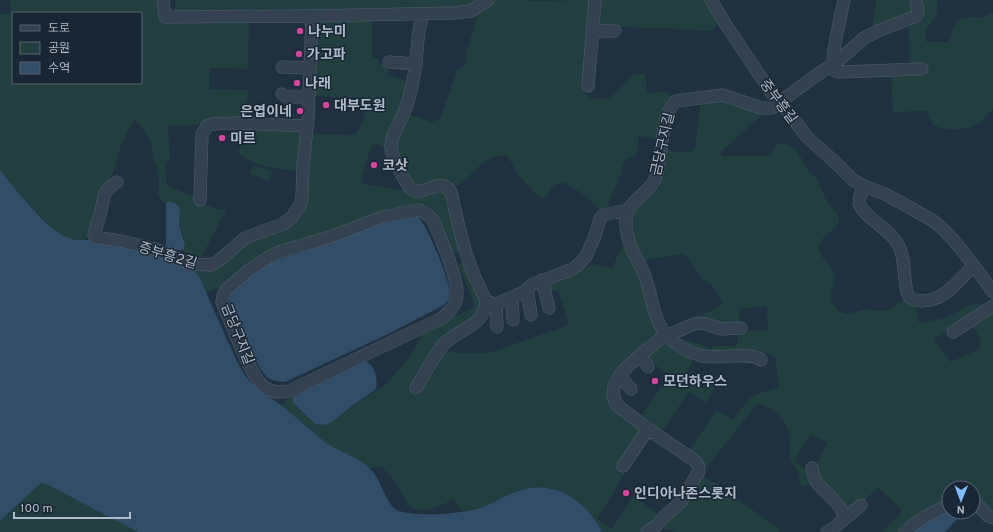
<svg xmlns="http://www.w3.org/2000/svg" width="993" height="532" viewBox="0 0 993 532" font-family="Overpass,'Noto Sans KR',sans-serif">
	<rect width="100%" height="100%" fill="#20303e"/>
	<path fill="#223e3f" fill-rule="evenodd" d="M10,0H160L162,17L249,19L248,69L210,68L209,89L248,90L246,120L205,121L198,125L168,126L170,161L165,162L167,186L190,195H196L203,204L221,210L226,208L225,212L201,258L181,250L184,249C189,239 173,212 167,202L166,204L162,202L158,195L159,184L158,174L157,166L153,160L151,143L141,126L134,120L121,145L114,170L107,186L91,235L85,240H76L66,237L54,230L21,196L0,170V14H10ZM13,13H141V83H13Z
		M175,0H486L471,10L175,16Z
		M491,0H526L530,1L592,0L585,94L591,99H605L611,97L634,74H644C648,80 645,87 648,93L668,92L672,97L661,140L639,136L636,157L628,158L624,162L617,186L613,191L606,211L602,212C595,205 569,180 559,183C552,185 549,195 543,199L540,198L518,175L507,155C480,157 477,172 458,186L448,183L428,186H412L397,154L396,140L408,114L432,122L440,119L457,71L467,63L465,57L478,14V12Z
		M598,0H708L720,22L713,29L708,31L664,28L602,27H599Z
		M876,0H913L916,10L872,30Z
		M918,0H937C940,13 934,20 926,29V42H949C951,31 956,17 969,17C972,16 975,18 978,18C983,18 988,13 993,13V109C988,113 984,119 980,123C971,130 943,132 934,125C929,121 928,116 927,111L893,112L891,77L927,76V63H910L908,22Z
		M372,20V57L379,59V64H388L389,75L409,82L387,155L382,146L374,144L372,145L361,179L363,184L402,190L404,189L446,188L460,251L454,253L451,251L438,214C431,205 424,204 413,205L274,249L260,256L246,264L224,286L206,292L200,278L188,266L197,268L297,213L310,134L353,135L357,133L365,117L356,98L311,96L316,21Z
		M721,97L763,114L721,152V155L723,156H767L771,154L776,145L780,143L789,145L797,151L808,170L817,179L826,200L839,217C841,231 818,234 819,249C819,258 832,264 834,274C837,284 827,294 833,303C843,319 849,313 862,310C868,308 874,311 880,311C889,311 897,304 904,299L915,304L919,323C928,321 939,320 947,317C962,311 968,300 986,306L963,322L934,339L951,362L979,349C983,339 975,331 970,324L993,308V516L973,498V488H949V502L902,532H882L901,513V509L878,488L865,500L850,509H847L824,484L816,467L827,442L811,435L795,459L796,462L806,470L811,484L805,487L801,486L798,471L790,461V436L785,422L773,410L758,403L705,469L703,462L689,450L717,410L732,420L751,397L753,398L754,395L779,388L775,357L767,353L698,351L675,337L711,348L716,346H736L737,344L738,335L745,331L768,330L767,307L740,308L739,323L719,324L696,318L720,306L722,303C720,296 711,282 703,280L686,256L683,254L646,260L643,262L634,249L630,211L664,150C674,151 689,156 695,147L701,101Z
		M240,129L302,130L301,171C284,170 251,167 239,153Z
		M253,165L273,171L269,181L250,174Z
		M624,246H627L640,268L652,311L660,334L658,338L643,349L609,383L608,392L609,403L613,410L640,427L642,429V432L619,468L625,473L597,519L612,529L633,496L658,514L659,519L644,532H602C588,502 555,479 522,489C512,492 503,499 494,503C484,507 474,509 464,511L457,506L454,499C442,506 418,517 407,503C403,497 400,490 396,483C392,477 387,472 382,467L369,468L358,460L339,451L325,442L281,405L287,399L296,395L293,400C294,407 300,410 304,414C309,419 313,424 319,425C334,426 365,393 383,387C396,372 420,351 421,331L475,307L460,268L459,265L461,262H465L468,264C475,282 492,307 471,322C463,328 453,332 446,339C432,353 422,373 412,390L418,397L435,364L441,356L447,352L452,351L459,353H489L569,325L558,290L548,293L546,283L593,264L612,269L618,254Z
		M664,340L694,359L687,372L686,375L705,390L716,375L720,377L706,403L689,392L662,431L641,416L669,375L646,359L652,349Z
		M702,475L773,524L781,532H678L664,529L662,527Z
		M41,483L46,484L138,532H0V521Z"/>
	<path fill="#324d67" d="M0,170L21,196L42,219L54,230L66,237L76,240H107L185,264L194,270L200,278C209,300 219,321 228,342C234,354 239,368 248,379C256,390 270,397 281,405C296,417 310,430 325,442C339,452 357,456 369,468C382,478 385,506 399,511C419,517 460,514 480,508C495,503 507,494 521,490C555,479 588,502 602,532H138L46,484L41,483L0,521Z
		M170,201L178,205L180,208L179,226L185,244L184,249C179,251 170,250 166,246V204L167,202Z
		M416,215C426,221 450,281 450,294C450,299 447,302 444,305L388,334L285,382C280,382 275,381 270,379C256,371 237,316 229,299L232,290L242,284L254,272L274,261L333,242L384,222Z
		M363,361C375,362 378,380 376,389L356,403L337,418L330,423L324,425L315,424L293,403V397L301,392Z
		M949,509V512H964L945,532H911Z"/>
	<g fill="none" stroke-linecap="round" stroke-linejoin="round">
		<defs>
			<path id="minor" d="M163,0L165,17L310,16L454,13L471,11L488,0
				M711,0L726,25L775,98L785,108L807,137L836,163L853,180L864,186L887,195L932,220C954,236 976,269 993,292
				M844,0C842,11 829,64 834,70C836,72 837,72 840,72L922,69
				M424,14C417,30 418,45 416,62C414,77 411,95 405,110C401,121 391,134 391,147C391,155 405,182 410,188C423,200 440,174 451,192C459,229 467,267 486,300L490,303L496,304L524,292L533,284L573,269L581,262L586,256L595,236L600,219L603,215L628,210
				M592,31H615
				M389,62L415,64
				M282,67L310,68
				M588,86L595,0
				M282,94L287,97H309
				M117,182C103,191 104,196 101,211C99,219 96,227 94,235L95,237L121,241L155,249L192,264L210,265L217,262L245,238L283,224L292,217L301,203L302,195L303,166L308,119L312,16
				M864,186L860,196L859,204C868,221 888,227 898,244C906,259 903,276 907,292C911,307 935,300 944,294C955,286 964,275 973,266
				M200,200L202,134L207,126L213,124L236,123L308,126
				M417,210C424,211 428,214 433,220C440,238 462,284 456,301C453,309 448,313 442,318L289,391C280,393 270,392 263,386C250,375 232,325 224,307L222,302L223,295L226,290L249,270L269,257L279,252L333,236L382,217Z
				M542,280L549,308
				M527,289L531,315
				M512,297L513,320
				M496,304L497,327
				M953,332L993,306
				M667,336L696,323L706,324L721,329L741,328
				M640,355L648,367
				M761,360C749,350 716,361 699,355C685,351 670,341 662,329C654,316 652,300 648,286C646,280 645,274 642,269C639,262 635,256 632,250C628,241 625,227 626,217C628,201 649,193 655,179C664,157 659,116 676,101L723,95L761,108H772L811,79L839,60L864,38L878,31L916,16L918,12L916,0
				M620,376L631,389
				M416,388C425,374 432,358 443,345C458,328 485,328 486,300
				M623,466L648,429
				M812,468C813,474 814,480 819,485C825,492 848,510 842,520C839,525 832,529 827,532
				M973,500L988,516L993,518
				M842,521L861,505
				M647,532L656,526L666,515L681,502L699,471C699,466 698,463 694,460L648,429L618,406C597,379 650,351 665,334
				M905,532C919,518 932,513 949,505"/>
		</defs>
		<use href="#minor" stroke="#535f6c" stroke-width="13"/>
		<use href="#minor" stroke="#35414e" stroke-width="12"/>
	</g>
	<g fill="#d1479c" stroke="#1a2633" stroke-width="1.5">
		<circle cx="300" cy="31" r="4"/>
		<circle cx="299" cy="54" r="4"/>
		<circle cx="297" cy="83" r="4"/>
		<circle cx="326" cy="105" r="4"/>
		<circle cx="300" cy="111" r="4"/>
		<circle cx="222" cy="138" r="4"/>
		<circle cx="374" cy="165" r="4"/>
		<circle cx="655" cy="381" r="4"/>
		<circle cx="626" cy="493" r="4"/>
	</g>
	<g text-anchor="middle" stroke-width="3" stroke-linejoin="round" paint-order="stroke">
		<g font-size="14" font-weight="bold" fill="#b0bcc9" stroke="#1a2633" text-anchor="start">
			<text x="308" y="36">나누미</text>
			<text x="307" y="59">가고파</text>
			<text x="305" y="88">나래</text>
			<text x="334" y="110">대부도원</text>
			<text x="292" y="116" text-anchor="end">은엽이네</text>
			<text x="230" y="143">미르</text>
			<text x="382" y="170">코삿</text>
			<text x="663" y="386">모던하우스</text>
			<text x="634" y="498">인디아나존스롯지</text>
		</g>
		<g font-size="14" fill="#b0bcc9" stroke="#1a2633">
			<text transform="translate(779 101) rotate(53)" y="5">중부흥길</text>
			<text transform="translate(662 144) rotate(-77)" y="5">금당구지길</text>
			<text transform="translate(168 255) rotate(17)" y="5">중부흥2길</text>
			<text transform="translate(238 334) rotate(68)" y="5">금당구지길</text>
		</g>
	</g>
	<rect x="12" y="12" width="130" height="72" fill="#1a2633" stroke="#56626f"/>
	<rect x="20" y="25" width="20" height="6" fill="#35414e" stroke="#56626f"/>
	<text x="48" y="32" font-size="12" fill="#b0bcc9">도로</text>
	<rect x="20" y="42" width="20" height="12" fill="#223e3f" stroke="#56626f"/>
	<text x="48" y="52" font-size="12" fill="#b0bcc9">공원</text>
	<rect x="20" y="62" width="20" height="12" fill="#324d67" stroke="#56626f"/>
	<text x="48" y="72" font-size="12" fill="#b0bcc9">수역</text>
	<g transform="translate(961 500) rotate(181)"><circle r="19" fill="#1a2633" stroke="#56626f"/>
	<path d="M0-3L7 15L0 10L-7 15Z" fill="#7fbdff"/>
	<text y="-6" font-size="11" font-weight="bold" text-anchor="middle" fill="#b0bcc9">N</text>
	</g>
	<path d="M14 512v6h116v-6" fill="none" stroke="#b0bcc9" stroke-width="2"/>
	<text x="20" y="512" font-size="12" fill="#b0bcc9" stroke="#1a2633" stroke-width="3" paint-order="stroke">100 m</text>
</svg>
